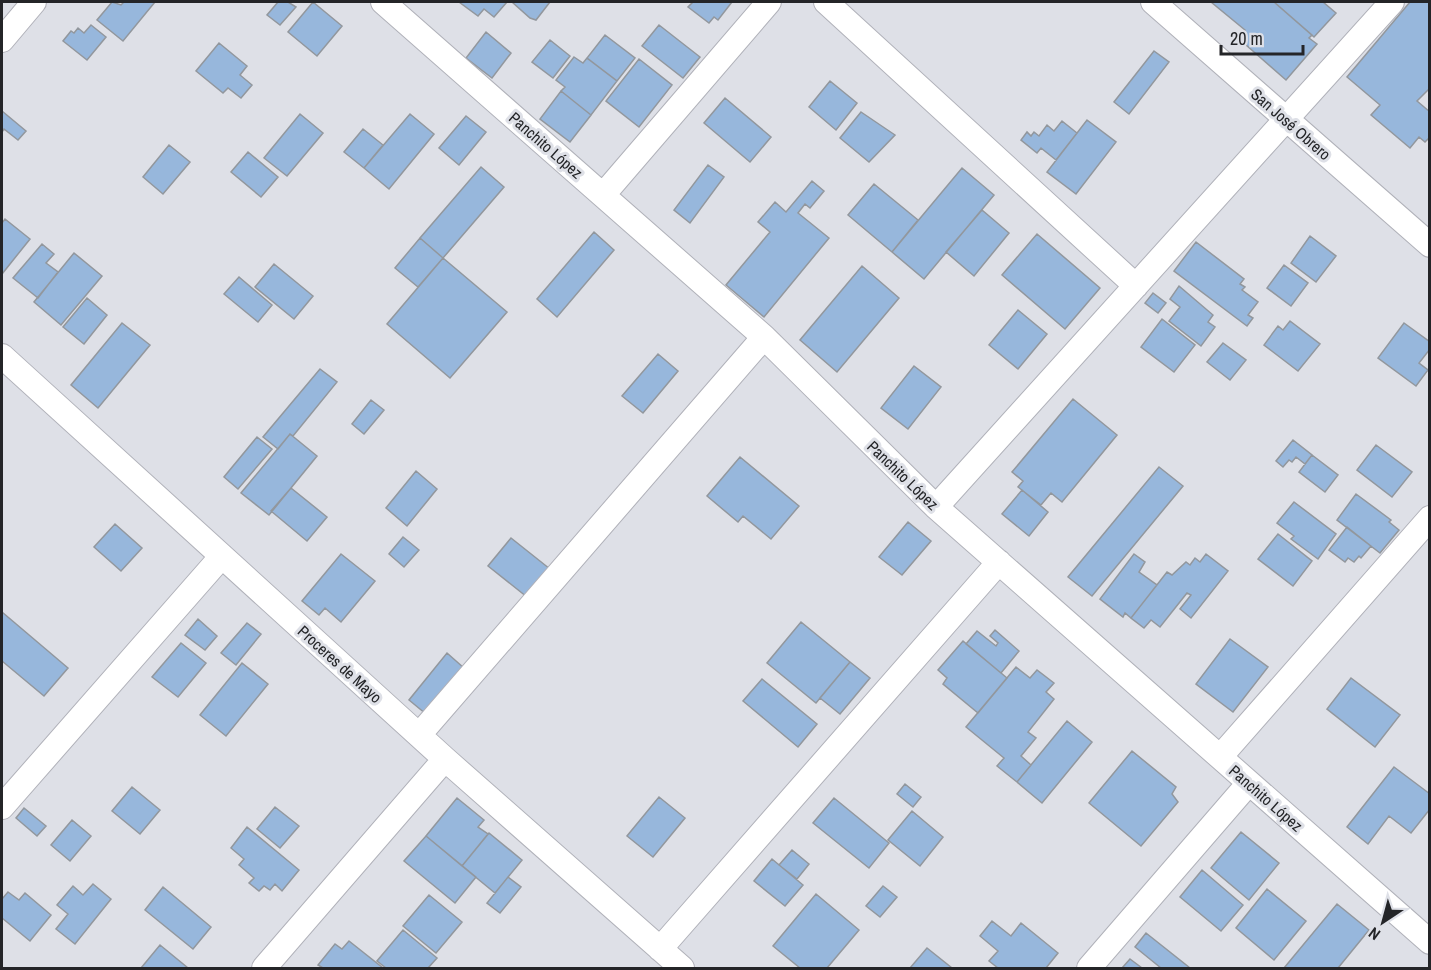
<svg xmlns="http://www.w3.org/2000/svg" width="1431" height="970" viewBox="0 0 1431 970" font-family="'Archivo Narrow',sans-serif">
	<rect width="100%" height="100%" fill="#dee0e7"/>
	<path fill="#97b7dc" stroke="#92979d" stroke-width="1.5" d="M112,2L121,5L124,2H155L123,41L97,20Z
		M278,2H288L296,7L280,25L267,15Z
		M313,2L342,26L317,56L288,32Z
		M459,2H507L494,17L484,9L478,16Z
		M512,2H550L536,20L530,18Z
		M693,2H732L718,20L714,17L709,23L688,7Z
		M1211,2H1274L1312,35L1309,38L1317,44L1286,80L1238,38L1245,30Z
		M1274,2H1323L1336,13L1314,37Z
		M1410,2H1430V88L1417,101L1430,112V137L1425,142L1419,137L1410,148L1371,115L1380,105L1347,77Z
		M91,25L106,37L87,60L63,41L71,31L74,33L78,28L84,33Z
		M659,25L700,57L683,78L642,46Z
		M486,32L511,53L492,78L466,58Z
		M605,35L635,58L617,81L587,58Z
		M550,40L570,56L553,78L532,62Z
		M219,43L247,66L240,75L252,85L241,98L228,88L223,93L196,71Z
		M1154,51L1169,62L1129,114L1114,102Z
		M574,57L583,63L587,58L617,81L591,115L561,91L565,87L556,80Z
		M639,59L672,85L639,127L606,101Z
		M830,81L857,103L836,130L809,107Z
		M561,91L591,115L570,142L540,119Z
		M725,98L771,137L750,162L704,123Z
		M2,111L26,131L18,140L4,129L2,132Z
		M861,112L895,135L869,162L840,138Z
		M300,114L323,133L287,176L264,158Z
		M410,114L434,134L389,189L364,168Z
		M466,116L486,132L459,165L439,148Z
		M1087,120L1116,142L1076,194L1047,172Z
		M1062,121L1077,133L1056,160L1041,148L1037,153L1021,140L1027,132L1031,136L1034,132L1039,136L1047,125L1054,131Z
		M363,129L383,145L364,168L344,152Z
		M169,145L190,162L163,194L143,177Z
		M248,152L278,177L261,197L231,172Z
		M708,165L724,177L690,223L674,210Z
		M481,167L504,187L443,258L420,238Z
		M962,168L994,195L924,279L892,252Z
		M812,181L824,191L810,208L805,204L798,213L829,238L764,317L726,285L770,232L758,222L775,202L786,212Z
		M874,184L918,220L892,252L848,215Z
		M982,210L1009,233L974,276L946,252Z
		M5,219L30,239L2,274V223Z
		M594,232L614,250L557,317L537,299Z
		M1037,234L1100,288L1065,329L1002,275Z
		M1310,236L1336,256L1316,282L1291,263Z
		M420,238L443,258L418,287L395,268Z
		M1196,242L1244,279L1240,284L1245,287L1242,290L1258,302L1248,315L1253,318L1247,326L1174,271Z
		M42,244L54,254L46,263L58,272L38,298L13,278Z
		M74,253L102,276L61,325L34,302Z
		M443,258L507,312L450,378L387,324Z
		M274,264L313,296L294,319L255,287Z
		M1284,265L1308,283L1291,306L1267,288Z
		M862,266L899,298L837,372L800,340Z
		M239,277L272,305L258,322L224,294Z
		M1179,286L1213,315L1208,322L1215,327L1201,346L1169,321L1180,307L1170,299Z
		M1153,293L1166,303L1158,313L1145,303Z
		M87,298L107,315L84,344L63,327Z
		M1018,310L1047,334L1018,369L989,345Z
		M1162,319L1195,345L1174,372L1141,347Z
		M1290,321L1320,344L1298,371L1264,345L1278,326L1283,330Z
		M122,323L150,345L98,408L71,385Z
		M1404,323L1430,342V349L1419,363L1428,370L1416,386L1378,358Z
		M1223,343L1246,360L1230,380L1207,362Z
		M658,354L678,371L643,413L622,396Z
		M914,366L941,387L908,429L881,408Z
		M320,369L337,382L293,436L290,434L278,449L263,437Z
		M1073,399L1117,435L1062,502L1051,493L1041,505L1018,487L1023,481L1012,472Z
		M371,400L384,410L364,434L352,424Z
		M290,434L317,456L269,515L241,493Z
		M257,437L272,449L238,489L224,477Z
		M1293,440L1312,455L1305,464L1296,457L1292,462L1289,460L1283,467L1276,461Z
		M1376,445L1412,472L1392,497L1357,470Z
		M1312,455L1338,475L1325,492L1299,472Z
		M740,457L799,506L771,539L743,516L738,522L707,496Z
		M1159,467L1183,486L1092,596L1068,577Z
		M416,471L437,489L407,526L386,508Z
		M291,488L327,517L307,541L271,511Z
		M1022,490L1048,512L1029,536L1002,514Z
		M1356,494L1391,520L1389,522L1399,530L1380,553L1337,520Z
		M1294,502L1336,534L1318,559L1291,539L1294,536L1277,523Z
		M908,522L931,541L902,575L879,557Z
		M115,524L142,548L121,571L94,547Z
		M1347,527L1371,546L1361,558L1359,556L1354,562L1348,558L1345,562L1329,550Z
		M1278,534L1312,561L1293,586L1258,559Z
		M403,537L419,550L404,567L389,554Z
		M511,538L550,569L527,597L488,566Z
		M341,554L375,581L341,622L325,608L319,615L302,601Z
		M1134,554L1145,562L1139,572L1157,585L1131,618L1125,613L1123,617L1100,599Z
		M1206,554L1228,571L1191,618L1180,609L1191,595L1187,593L1160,627L1151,620L1144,628L1131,618L1167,572L1172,575L1186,562L1190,565L1195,558L1200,562Z
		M2,612L68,668L44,696L2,661Z
		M198,619L217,636L205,650L185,635Z
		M801,622L850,662L816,703L767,663Z
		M247,623L261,634L236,665L221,653Z
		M995,630L1019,651L1001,673L966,644L977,631L996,646L998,643L990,636Z
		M1230,639L1268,667L1233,712L1196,684Z
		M963,641L1007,678L978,713L943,684L947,678L938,670Z
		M181,643L206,663L178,697L152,677Z
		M447,653L464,668L426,714L409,700Z
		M850,662L870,678L840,714L820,698Z
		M242,663L268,684L226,736L200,715Z
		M1016,667L1030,678L1037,670L1054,683L1046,692L1054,699L1028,732L1036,738L1021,756L1031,765L1017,782L997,766L1004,758L966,727Z
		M1351,678L1400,715L1375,747L1327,709Z
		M762,679L817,724L798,747L743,701Z
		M1067,721L1092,742L1042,803L1017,782Z
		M1132,751L1176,787L1172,794L1178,802L1141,846L1089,803Z
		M1394,767L1430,794V809L1411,833L1389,816L1368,844L1347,827Z
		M905,784L921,797L913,807L897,794Z
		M132,787L160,810L140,834L112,811Z
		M659,797L685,818L653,857L627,836Z
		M457,798L484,820L478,827L488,834L462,866L426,836Z
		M834,798L889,843L869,868L813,823Z
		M275,807L299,826L280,848L257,829Z
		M24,808L46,826L37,836L16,818Z
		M912,811L943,837L920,866L888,840Z
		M72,820L91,836L70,861L51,845Z
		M247,827L299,870L282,891L275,884L270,890L264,886L259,891L249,883L254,878L239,865L244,859L231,848Z
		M1241,832L1279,863L1249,900L1211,868Z
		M489,833L522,860L495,893L462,866Z
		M426,836L476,877L455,903L404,861Z
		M792,850L809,864L797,879L779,865Z
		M772,859L803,885L785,906L754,881Z
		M1202,870L1243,905L1221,931L1180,897Z
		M508,877L521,887L500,913L487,903Z
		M93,884L111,899L75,944L56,929L68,914L57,905L73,886L83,895Z
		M883,886L897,897L880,917L866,906Z
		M163,887L211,927L193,949L145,910Z
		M1267,889L1306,921L1274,960L1236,928Z
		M8,892L19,900L25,893L51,915L30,941L2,918V899Z
		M816,894L859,930L827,968H800L773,946Z
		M429,895L462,922L436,953L403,926Z
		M1337,904L1369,930L1338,968H1284Z
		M992,921L1011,936L1021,923L1058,953L1046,968H998L989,961L998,951L980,936Z
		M403,930L437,958L428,968H386L377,961Z
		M1146,933L1190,968H1161L1135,947Z
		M349,941L383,968H323L318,965L335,944L342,949Z
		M160,945L188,968H141Z
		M927,948L952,968H910Z
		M1130,959L1142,968H1122Z"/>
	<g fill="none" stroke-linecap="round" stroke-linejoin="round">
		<defs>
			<path id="minor" d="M383,2L764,337L936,507L1430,942
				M826,2L1136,286
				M1153,2L1430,245
				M2,40L34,2
				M603,195L769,2
				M2,356L445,759L682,968
				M936,507L1392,2
				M419,735L764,337
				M1220,757L1430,518
				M2,807L222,556
				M660,949L999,562
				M264,968L445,759
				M1089,968L1249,783"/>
		</defs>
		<use href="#minor" stroke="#b0b1b9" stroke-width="26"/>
		<use href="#minor" stroke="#fff" stroke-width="24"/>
	</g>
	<g text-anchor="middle" stroke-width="6" stroke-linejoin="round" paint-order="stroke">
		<g font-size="16" fill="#242528" stroke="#dee0e7">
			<text transform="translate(1291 124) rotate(41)" y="6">San José Obrero</text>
			<text transform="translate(546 145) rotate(41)" y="6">Panchito López</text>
			<text transform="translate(903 475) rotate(44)" y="6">Panchito López</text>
			<text transform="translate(340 664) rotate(42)" y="6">Proceres de Mayo</text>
			<text transform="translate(1266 798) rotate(41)" y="6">Panchito López</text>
		</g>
	</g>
	<rect width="1431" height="970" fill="none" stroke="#242528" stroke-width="6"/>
	<g transform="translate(1383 922) rotate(216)" stroke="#dee0e7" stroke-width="4.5" paint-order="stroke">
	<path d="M0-4.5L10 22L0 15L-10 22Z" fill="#242528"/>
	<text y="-9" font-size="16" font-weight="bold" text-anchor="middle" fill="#242528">N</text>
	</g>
	<path d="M1221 45v9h82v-9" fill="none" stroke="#242528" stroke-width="3"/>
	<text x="1230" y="45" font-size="18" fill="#242528" stroke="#dee0e7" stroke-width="4.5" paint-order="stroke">20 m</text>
</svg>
